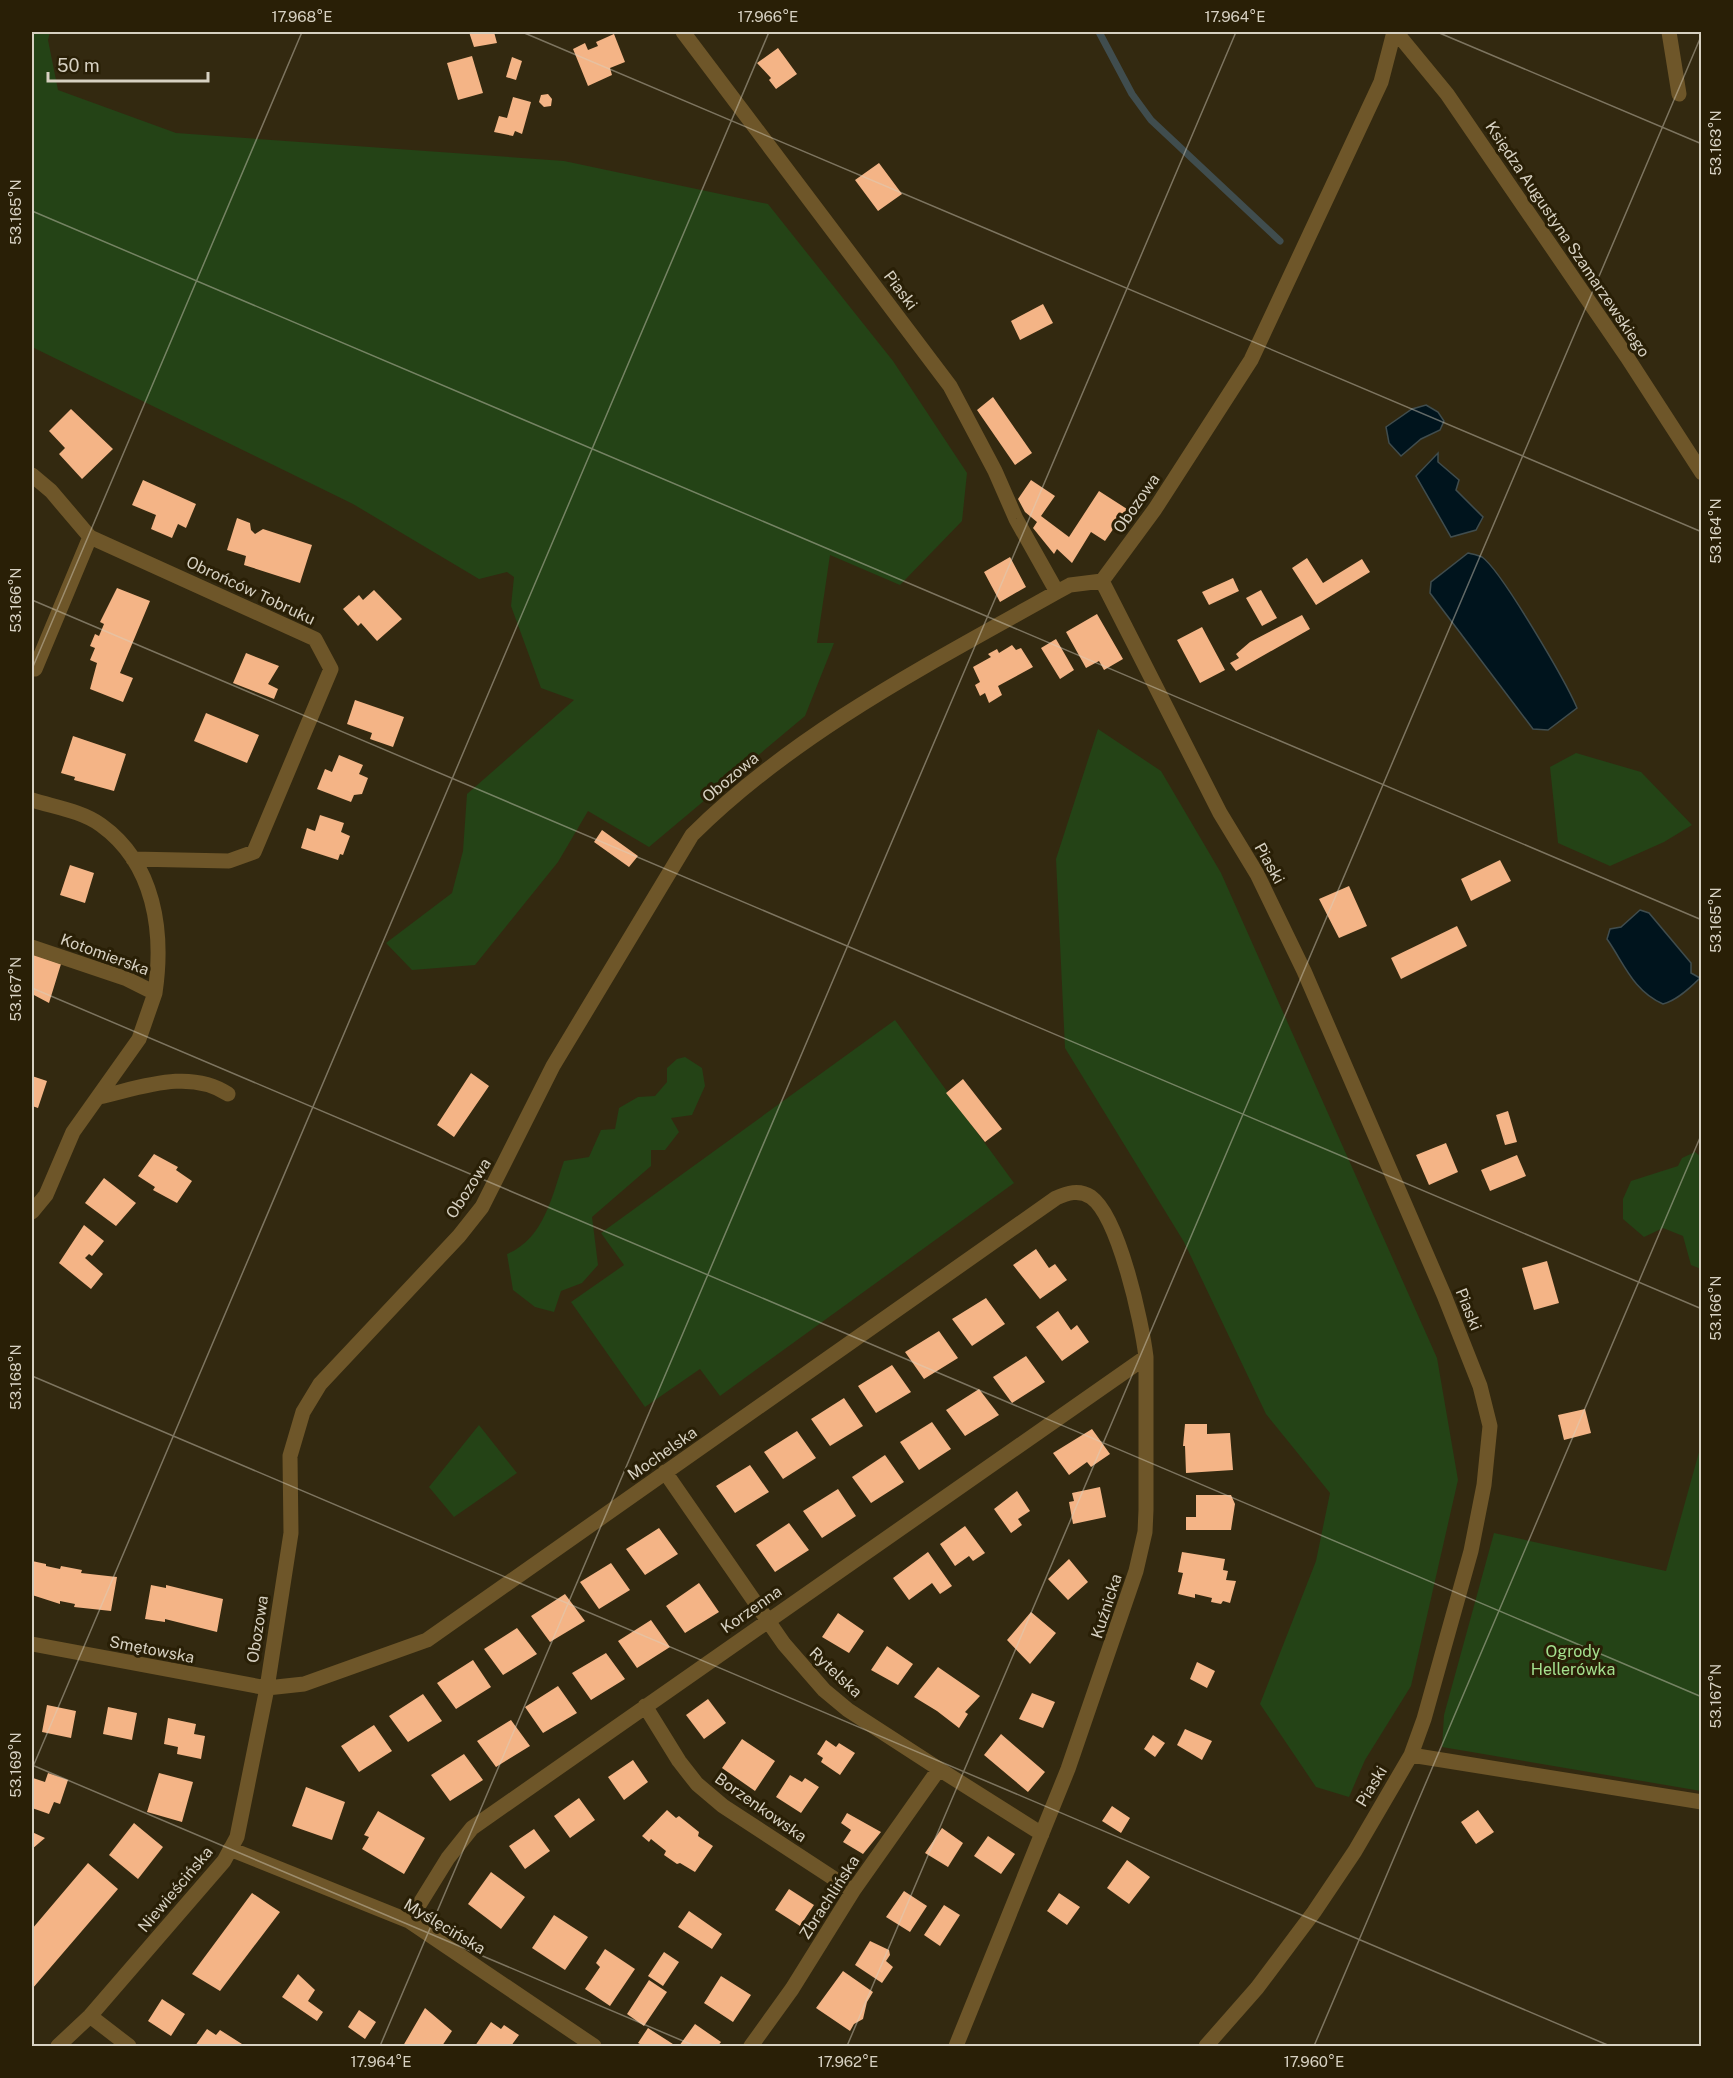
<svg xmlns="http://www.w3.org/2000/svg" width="1733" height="2078" viewBox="0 0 1733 2078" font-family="'Public Sans',sans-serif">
	<rect width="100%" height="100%" fill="#332910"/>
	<path fill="#244316" d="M32,32H50L48,40L58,90L176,133L564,161L768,204L893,361L967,473L962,521L900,585L830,555L817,643H834L805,716L649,847L588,811L558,862L475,965L412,970L386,943L452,893L463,851L467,794L574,700L541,688L511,606L514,577L507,572L479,579L353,504L32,347Z
		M1098,729L1161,771L1221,873L1437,1358L1458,1480L1411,1686L1365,1760L1349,1797L1316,1787L1260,1704L1316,1561L1330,1493L1266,1414L1184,1242L1065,1048L1056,859Z
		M1576,753L1641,772L1692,825L1664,842L1610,866L1558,843L1550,767Z
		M895,1020L1014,1183L720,1396L700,1369L645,1407L571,1302L624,1265L601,1233Z
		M685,1057L702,1068L705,1086L692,1115L671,1118L679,1132L665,1150H651V1166L592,1217L598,1265L582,1283L561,1291L554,1312L535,1307L513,1290L507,1254C544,1239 552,1196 564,1161L589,1157L601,1130L615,1129L619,1108L638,1097L655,1096L667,1082V1068L677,1059Z
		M1695,1152L1701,1157V1269L1691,1265L1683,1236L1663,1228L1644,1237L1623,1219V1199L1631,1181L1678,1166L1682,1158Z
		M479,1425L517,1473L454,1517L429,1487Z
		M1701,1445V1791L1442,1747L1444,1715L1494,1533L1666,1571Z"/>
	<path fill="#00141d" stroke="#404d4e" stroke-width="1.5" d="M1426,405L1438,412L1444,421L1440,430L1421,439L1401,456L1389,443L1386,427L1412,409Z
		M1438,453V462L1459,480L1456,490L1483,517L1476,530L1451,537L1416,476Z
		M1468,553C1472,554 1478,555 1482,557C1501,570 1566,682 1577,708L1548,730L1533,729L1430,593L1431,582Z
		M1640,910L1649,913L1691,963V973L1700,978C1689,989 1677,1000 1663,1004C1633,991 1624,963 1607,939L1610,929L1621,927Z"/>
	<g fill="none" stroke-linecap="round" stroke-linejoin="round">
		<path stroke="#404d4e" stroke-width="7" d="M1099,32L1132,94L1151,120L1280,241"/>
	</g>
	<path fill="#f4b486" d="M469,32H494L497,43L474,47Z
		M614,34L625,62L610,68L612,75L588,86L573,49L585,43L588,50L598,46L596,42Z
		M778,48L797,74L776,89L769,80L771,78L757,63Z
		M472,56L483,93L458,100L447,63Z
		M512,57L522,61L516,80L506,77Z
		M548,94L552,99L551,106L544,107L539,102L541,95Z
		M513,97L531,102L522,134L515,131L513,136L494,132L499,116L507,118Z
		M879,163L902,194L878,211L855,180Z
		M1043,304L1053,323L1020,340L1011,321Z
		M993,397L1032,453L1015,465L977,410Z
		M71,409L113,449L82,479L59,454L65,448L49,431Z
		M143,480L196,504L186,528L178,524L172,538L151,529L156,515L132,505Z
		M1031,480L1055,496L1041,516L1069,537L1099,491L1127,509L1105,541L1091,532L1072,563L1057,549L1054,554L1033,528L1037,522L1025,512L1018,499Z
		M237,518L250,523L251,530L255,534L263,529L312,545L300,583L244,565L246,556L227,550Z
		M1010,557L1026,587L1000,602L984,572Z
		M1307,558L1323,583L1362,559L1370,572L1316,605L1292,568Z
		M1233,578L1239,591L1209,605L1202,592Z
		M117,588L150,601L120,673L133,678L123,702L90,689L97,663L90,660L95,648L90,646L95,634L99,636L104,624L100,622Z
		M374,590L402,619L377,641L361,623L358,626L343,609L359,595L363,600Z
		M1261,590L1277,618L1262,626L1246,598Z
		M1097,614L1123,659L1104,670L1099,661L1086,668L1066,632Z
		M1302,615L1310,629L1236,671L1230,663L1239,658L1236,654L1250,642Z
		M1202,627L1225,670L1200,683L1177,640Z
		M1056,639L1074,670L1060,679L1041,648Z
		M1012,645L1016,650L1021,648L1033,667L998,686L1002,695L989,703L985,693L980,696L975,685L980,682L973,667L991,657L988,654L997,649L999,653Z
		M246,653L279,666L268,684L278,689L274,699L233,683Z
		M355,700L404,717L393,747L370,739L372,733L347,724Z
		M206,713L259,735L247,763L194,741Z
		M73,736L126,754L114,791L74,780L75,777L61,773Z
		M339,755L363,765L359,774L368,778L362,794L354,795L351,802L317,789L325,769L332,772Z
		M320,815L344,823L341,832L350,836L343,855L340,854L338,860L301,848L307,828L315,831Z
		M602,830L638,856L629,867L594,842Z
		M1500,860L1511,881L1471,901L1461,879Z
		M70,865L94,873L85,903L60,895Z
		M1349,886L1367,926L1339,938L1319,899Z
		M1457,926L1467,946L1401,979L1391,958Z
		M32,954L61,964L49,1003L32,994Z
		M471,1073L489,1086L454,1137L437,1125Z
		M32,1076L47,1081L38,1108L32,1106Z
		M963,1079L1002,1129L985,1142L946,1093Z
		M1508,1111L1517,1142L1505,1145L1496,1115Z
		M1446,1143L1458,1172L1429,1185L1416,1155Z
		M154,1154L178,1167L176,1170L192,1181L177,1203L153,1190L155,1187L138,1176Z
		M1517,1155L1526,1176L1490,1191L1481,1170Z
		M104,1178L136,1203L116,1226L85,1203Z
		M84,1225L104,1241L92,1256L89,1254L85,1258L103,1274L91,1289L59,1263Z
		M1036,1249L1049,1268L1055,1264L1067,1280L1040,1299L1013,1265Z
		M1547,1261L1559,1303L1534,1310L1522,1268Z
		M986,1298L1005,1324L972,1346L952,1319Z
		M1058,1311L1071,1330L1077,1325L1089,1342L1062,1361L1036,1327Z
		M939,1331L958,1358L924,1379L905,1352Z
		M1026,1356L1045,1382L1012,1403L993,1377Z
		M892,1365L911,1392L876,1413L858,1386Z
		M979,1389L999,1415L965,1436L946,1410Z
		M844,1398L863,1426L830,1446L811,1419Z
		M1585,1409L1591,1433L1564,1440L1558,1415Z
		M932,1422L951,1449L919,1470L900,1442Z
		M1185,1424H1207V1434L1230,1433L1233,1470L1186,1473L1185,1446H1183Z
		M1092,1429L1110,1454L1091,1467L1087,1462L1069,1475L1053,1453Z
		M797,1431L816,1458L783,1479L764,1452Z
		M885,1455L904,1482L871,1503L852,1477Z
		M750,1465L769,1492L735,1513L716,1486Z
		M1100,1487L1106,1517L1073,1524L1069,1502L1074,1501L1072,1493Z
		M838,1489L856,1516L822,1538L803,1511Z
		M1017,1491L1030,1511L1018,1519L1022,1525L1011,1533L994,1509Z
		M1196,1495H1231L1235,1504L1231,1530H1186V1517H1196Z
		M789,1523L809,1550L775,1572L756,1545Z
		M965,1526L985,1553L973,1561L969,1556L955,1566L940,1544Z
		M659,1528L678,1554L645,1575L626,1549Z
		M928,1552L952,1586L940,1594L932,1583L909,1600L893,1578Z
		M1182,1552L1225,1559L1223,1570L1228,1571L1226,1580L1236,1581L1230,1603L1223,1601L1221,1604L1211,1602L1212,1598L1195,1594V1598L1178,1594L1183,1573L1178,1572Z
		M1069,1559L1088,1582L1068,1600L1048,1579Z
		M32,1561L46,1564V1566L60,1569L61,1566L82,1570L81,1573L117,1577L111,1611L74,1607L75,1604L60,1601V1604L32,1595Z
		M611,1563L630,1590L599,1609L580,1582Z
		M699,1583L719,1612L685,1633L666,1606Z
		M151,1585L166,1588V1585L223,1599L217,1632L165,1619V1622L145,1619Z
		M565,1594L585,1621L550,1642L531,1616Z
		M1031,1612L1056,1633L1030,1664L1007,1640Z
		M838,1613L864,1631L849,1653L822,1637Z
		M651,1620L670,1647L637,1668L618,1641Z
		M517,1628L537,1654L503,1675L484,1649Z
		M887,1646L913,1664L898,1685L871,1670Z
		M606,1653L625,1679L591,1700L572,1673Z
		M473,1660L491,1687L456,1709L437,1683Z
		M1197,1662L1215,1671L1207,1688L1190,1679Z
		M938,1667L980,1696L965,1712L968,1714L959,1728L937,1711L914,1697Z
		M558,1686L577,1713L543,1733L525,1707Z
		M1032,1693L1055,1702L1043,1728L1019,1719Z
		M423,1694L442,1721L408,1742L389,1716Z
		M708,1699L726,1723L704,1739L686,1715Z
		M47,1705L76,1711L71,1738L42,1732Z
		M108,1707L137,1713L132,1740L103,1734Z
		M168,1718L196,1724L194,1734L205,1736L201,1759L177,1754L178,1747L164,1744Z
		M511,1720L530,1746L496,1767L477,1741Z
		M374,1725L392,1751L359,1772L341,1746Z
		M1185,1729L1212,1741L1202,1760L1177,1745Z
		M1001,1734L1045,1772L1028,1792L984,1755Z
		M1153,1735L1165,1743L1155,1757L1144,1749Z
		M742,1739L775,1761L755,1791L722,1768Z
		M826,1740L836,1747L839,1743L855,1753L840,1775L821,1762L823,1758L817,1754Z
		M464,1754L483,1780L450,1801L431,1775Z
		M633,1760L648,1782L624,1800L608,1777Z
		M48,1773L68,1780L60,1804L54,1802L49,1814L32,1808L33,1778L45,1782Z
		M159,1773L193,1782L182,1822L147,1812Z
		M790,1775L802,1782L805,1778L819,1787L801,1813L776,1797Z
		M306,1787L345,1802L332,1840L292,1826Z
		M579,1798L595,1820L570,1838L554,1816Z
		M1112,1806L1130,1818L1121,1833L1102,1821Z
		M667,1810L676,1818L679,1816L699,1832L698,1836L713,1846L695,1872L680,1863L677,1864L664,1855L666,1851L651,1839L649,1842L642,1836Z
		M1478,1810L1494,1832L1476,1844L1461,1822Z
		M378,1811L425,1838L404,1874L362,1849L369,1837L364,1835Z
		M847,1813L881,1832L863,1854L843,1842L851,1830L841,1823Z
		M134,1823L163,1847L138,1879L109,1855Z
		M942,1828L963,1843L948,1867L925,1853Z
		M534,1829L550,1851L525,1869L509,1846Z
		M32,1832L45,1838L32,1849Z
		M988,1836L1015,1854L1001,1874L974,1856Z
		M1127,1860L1150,1877L1129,1904L1107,1888Z
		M88,1863L118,1889L32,1989V1929Z
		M491,1872L525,1897L501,1929L468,1904Z
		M789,1889L814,1905L800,1926L775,1910Z
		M904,1891L927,1906L910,1932L886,1917Z
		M252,1893L280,1912L220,1991L192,1974Z
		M1059,1893L1080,1907L1067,1925L1047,1911Z
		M944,1905L960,1915L940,1946L924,1935Z
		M689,1911L722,1934L712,1949L678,1927Z
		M554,1915L588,1937L565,1970L532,1948Z
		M870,1941L889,1950L890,1955L886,1961L893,1967L882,1983L855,1965Z
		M605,1949L635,1969L610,2006L585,1989L600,1967L596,1963Z
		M664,1952L679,1962L663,1986L648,1976Z
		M843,1971L873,1992L867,2002L863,2019L854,2024L850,2031L816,2008Z
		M298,1974L315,1990L308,2001L323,2012L317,2021L282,1997Z
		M721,1976L751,1995L733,2022L704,2003Z
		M649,1980L667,1992L644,2026L627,2014Z
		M162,1999L185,2014L171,2036L148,2021Z
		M425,2008L452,2031L442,2046H403Z
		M359,2010L376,2022L365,2039L348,2027Z
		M491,2022L501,2029L504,2025L519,2035L511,2046H475Z
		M695,2024L721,2042L718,2046H679Z
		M648,2028L676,2046H644L638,2043Z
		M207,2029L216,2035L220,2030L242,2044L195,2046Z"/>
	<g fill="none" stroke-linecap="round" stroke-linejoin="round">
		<path stroke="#6e5629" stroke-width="15" d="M683,32L950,386L995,471L1016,519L1057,592
			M1396,32L1447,94L1627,357L1702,473
			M1669,32L1679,94
			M32,475L51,491L90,537L315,639L331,669L254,852L229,861L133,859
			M1102,581L1220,813L1257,874L1304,971L1444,1295L1480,1386L1490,1426L1484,1485L1471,1551L1424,1719L1411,1755L1355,1851L1314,1912L1257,1988L1206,2046
			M35,669L90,537
			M32,800C54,807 82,811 101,825C155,864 164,932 155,993
			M32,947L127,979L155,993L139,1039L73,1132L46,1195L32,1212
			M99,1097C140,1088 189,1068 228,1094
			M665,1472L784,1644L824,1690L848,1710L939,1769L1042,1834
			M32,1644L267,1688L304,1684L427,1640L1056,1198C1067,1193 1079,1189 1091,1197C1119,1217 1142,1323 1146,1357V1510L1145,1532L1136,1571L1068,1769L956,2046
			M645,1706L679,1761L697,1784L723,1806L853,1891
			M1411,1755L1702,1802
			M230,1849L409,1921L594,2046
			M409,1921L448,1858L472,1828L1146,1357
			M90,2016L129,2046
			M58,2046L90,2016L224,1861L237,1837L267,1688L291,1533L290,1456L303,1412L320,1384L459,1236L482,1207L553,1066L692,835C797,731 929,664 1057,592L1070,585L1102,581L1155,509L1251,360L1381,82L1394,32
			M751,2046L792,1989L853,1891L939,1769"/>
	</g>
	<path fill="none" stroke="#d7d1c2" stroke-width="1.5" stroke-opacity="0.45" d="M522,32L1702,532M1437,32L1702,144M32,211L1702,920M32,600L1702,1309M32,669L302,32M32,988L1702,1697M32,1376L1610,2046M32,1765L695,2046M32,1769L769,32M380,2046L1236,32M847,2046L1702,34M1314,2046L1702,1133"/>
	<g text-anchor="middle" stroke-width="6" stroke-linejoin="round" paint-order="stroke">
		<g font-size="16" fill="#d7d1c2" stroke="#291f06">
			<text transform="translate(1568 239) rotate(56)" y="6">Księdza Augustyna Szamarzewskiego</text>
			<text transform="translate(901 290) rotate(53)" y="6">Piaski</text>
			<text transform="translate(1136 503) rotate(-55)" y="6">Obozowa</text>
			<text transform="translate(251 590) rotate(25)" y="6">Obrońców Tobruku</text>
			<text transform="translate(730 777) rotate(-40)" y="6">Obozowa</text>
			<text transform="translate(1270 863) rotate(61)" y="6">Piaski</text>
			<text transform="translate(105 954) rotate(20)" y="6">Kotomierska</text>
			<text transform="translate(468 1188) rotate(-57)" y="6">Obozowa</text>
			<text transform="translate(1469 1309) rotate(68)" y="6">Piaski</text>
			<text transform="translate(662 1453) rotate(-35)" y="6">Mochelska</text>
			<text transform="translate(1106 1606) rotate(-72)" y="6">Kuźnicka</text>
			<text transform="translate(751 1609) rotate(-35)" y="6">Korzenna</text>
			<text transform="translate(257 1629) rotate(-81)" y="6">Obozowa</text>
			<text transform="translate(152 1649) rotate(11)" y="6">Smętowska</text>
			<text transform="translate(836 1672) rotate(43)" y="6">Rytelska</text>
			<text transform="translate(1371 1786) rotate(-59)" y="6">Piaski</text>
			<text transform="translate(761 1807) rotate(35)" y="6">Borzenkowska</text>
			<text transform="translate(175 1889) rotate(-50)" y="6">Niewieścińska</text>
			<text transform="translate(829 1897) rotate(-57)" y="6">Zbrachlińska</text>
			<text transform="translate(445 1926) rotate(31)" y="6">Myślęcińska</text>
		</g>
		<g font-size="16" fill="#a4e08e" stroke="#291f06">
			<text x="1573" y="1657">Ogrody<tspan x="1573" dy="18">Hellerówka</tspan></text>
		</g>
	</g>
	<rect width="1733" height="2078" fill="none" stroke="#291f06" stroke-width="66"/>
	<path d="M48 72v9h160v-9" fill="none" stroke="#d7d1c2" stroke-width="3"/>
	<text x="57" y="72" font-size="18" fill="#d7d1c2" stroke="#291f06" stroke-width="4.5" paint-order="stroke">50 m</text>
	<rect x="33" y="33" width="1667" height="2012" fill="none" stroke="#d7d1c2" stroke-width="2"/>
	<g font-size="15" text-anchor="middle" fill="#d7d1c2">
		<text x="302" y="22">17.968°E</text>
		<text x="768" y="22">17.966°E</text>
		<text x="1235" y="22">17.964°E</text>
		<text transform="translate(1716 143) rotate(-90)" y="5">53.163°N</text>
		<text transform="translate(16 212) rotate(-90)" y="5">53.165°N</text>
		<text transform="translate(1716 531) rotate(-90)" y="5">53.164°N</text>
		<text transform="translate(16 600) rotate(-90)" y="5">53.166°N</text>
		<text transform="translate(1716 920) rotate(-90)" y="5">53.165°N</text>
		<text transform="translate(16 989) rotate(-90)" y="5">53.167°N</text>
		<text transform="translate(1716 1308) rotate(-90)" y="5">53.166°N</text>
		<text transform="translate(16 1377) rotate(-90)" y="5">53.168°N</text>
		<text transform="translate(1716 1696) rotate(-90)" y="5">53.167°N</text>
		<text transform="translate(16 1765) rotate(-90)" y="5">53.169°N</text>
		<text x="381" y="2067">17.964°E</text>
		<text x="848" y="2067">17.962°E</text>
		<text x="1314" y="2067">17.960°E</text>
	</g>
</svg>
